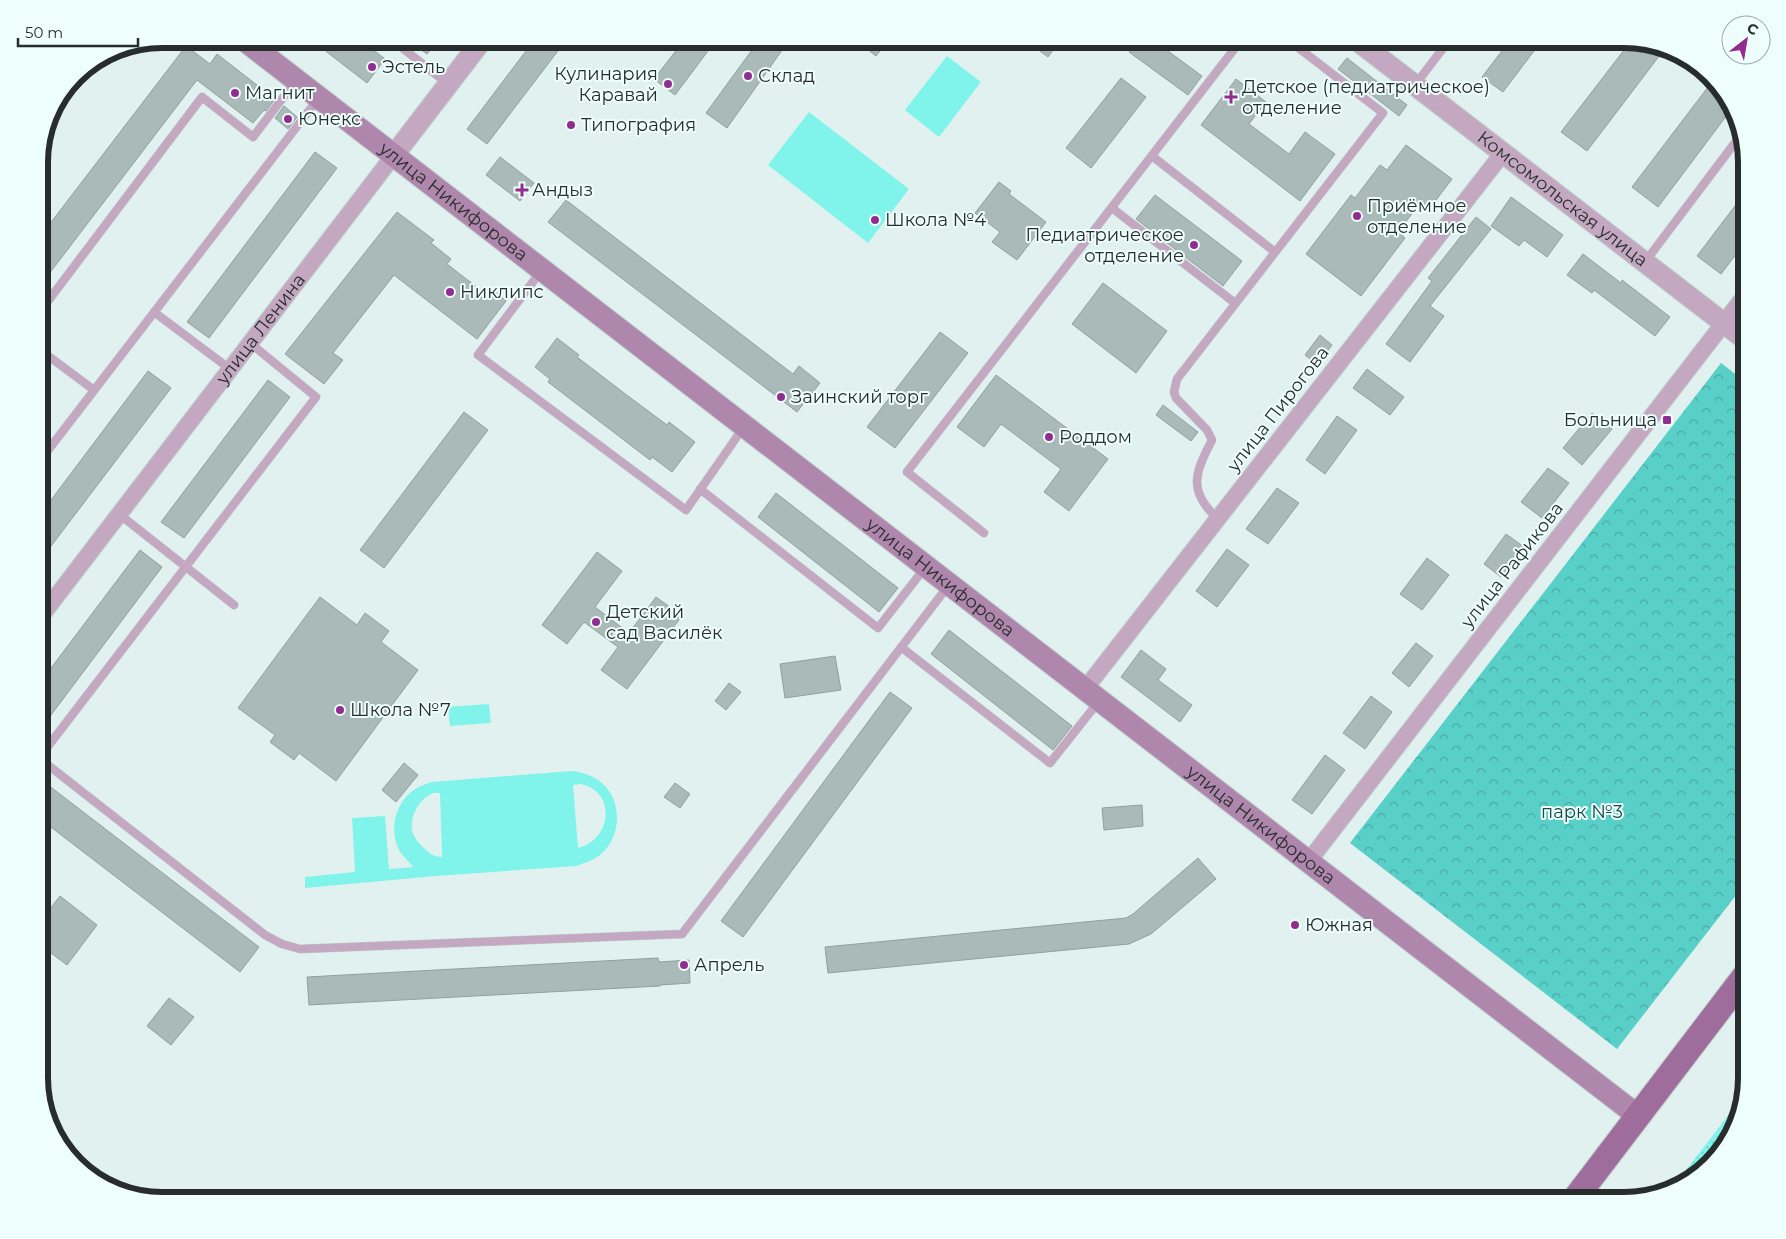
<svg xmlns="http://www.w3.org/2000/svg" width="1786" height="1239" viewBox="0 0 1786 1239" font-family="Montserrat,sans-serif">
	<defs>
		<pattern id="forest-crowns" width="20" height="18" patternUnits="userSpaceOnUse" patternTransform="scale(1.25)"><rect width="20" height="18" fill="#58d0c8"/><path d="M2 6a3 3 0 1 1 6 0M12 15a3 3 0 1 1 6 0" fill="none" stroke="#49a9a3"/></pattern>
		<pattern id="garden-dots" width="8" height="8" patternUnits="userSpaceOnUse" patternTransform="scale(1.25)"><rect width="8" height="8" fill="#80f4eb"/><path d="M2 2h.1M6 6h.1" fill="none" stroke="#6fd2ca" stroke-width="1.8" stroke-linecap="round"/></pattern>
	</defs>
	<rect width="100%" height="100%" fill="#e0f1ef"/>
	<path fill="#80f4eb" fill-rule="evenodd" d="M947,56L981,82L939,137L905,110Z
		M809,112L909,189L868,243L768,165Z
		M489,704L491,723L450,726L448,707Z
		M572,771C581,772 591,775 598,780C623,797 623,836 600,855C593,861 584,863 576,866L436,876L305,888V877L355,872L352,818L385,816L389,869L413,867C409,862 404,857 400,852C389,833 394,806 411,792C417,787 425,784 432,782ZM580,784C616,790 613,839 578,848L573,785ZM434,793H440L442,857C435,857 430,854 425,849C420,845 413,837 412,830C410,816 420,797 434,793Z"/>
	<path fill="url(#forest-crowns)" d="M1721,363L1747,383V881L1617,1049L1350,843Z"/>
	<path fill="url(#garden-dots)" d="M1740,1100L1726,1146L1685,1184L1673,1187Z"/>
	<path fill="#aabab8" stroke="#90a09e" d="M310,39H359L385,59L367,83Z
		M406,39H439L427,54Z
		M535,39H567L487,144L467,129Z
		M685,39H717L675,95L654,79Z
		M760,39H790L727,128L706,113Z
		M854,39H889L876,56Z
		M1024,39H1061L1048,57Z
		M1138,39H1177L1168,51L1202,76L1188,95L1129,52Z
		M1511,39H1543L1503,92L1482,77Z
		M1631,41L1663,51L1587,151L1561,132Z
		M186,46L210,64L217,54L275,99L266,111L264,110L253,123L197,80L39,287V238Z
		M1347,58L1407,105L1399,116L1338,69Z
		M1121,78L1146,97L1091,168L1066,148Z
		M1236,79L1266,102L1249,124L1289,154L1305,132L1335,154L1300,201L1201,125Z
		M1708,87L1733,107L1658,207L1632,187Z
		M284,106L297,117L288,129L275,118Z
		M1406,145L1452,179L1430,208L1421,202L1398,232L1405,238L1361,296L1306,254L1351,195L1355,198L1380,165L1387,170Z
		M315,152L337,168L209,338L187,322Z
		M500,157L534,183L520,201L486,175Z
		M999,182L1011,191L1009,194L1046,222L1017,260L992,242L1000,232L975,213Z
		M1747,190V240L1721,274L1697,256Z
		M1155,195L1242,261L1223,286L1136,219Z
		M1511,197L1563,235L1547,257L1524,240L1519,246L1491,226Z
		M566,200L793,374L799,366L820,383L797,412L548,222Z
		M397,212L434,240L431,243L451,259L447,264L487,295L492,289L506,301L477,339L394,275L333,353L343,360L324,384L285,354Z
		M1476,217L1491,229L1430,306L1444,316L1410,362L1386,344L1432,281L1428,278Z
		M1583,254L1621,283L1622,280L1670,317L1655,336L1594,290L1592,293L1567,275Z
		M1103,283L1167,331L1136,373L1072,324Z
		M940,332L968,353L895,448L867,427Z
		M1320,335L1332,345L1317,365L1305,355Z
		M557,338L579,355L577,357L628,396L667,425L669,422L695,442L672,472L652,457L650,460L548,382L550,379L535,367Z
		M1367,369L1404,397L1390,415L1353,388Z
		M148,371L171,388L39,562V516Z
		M996,375L1108,459L1069,511L1044,492L1061,469L1001,424L984,447L957,427Z
		M268,380L290,397L184,538L161,522Z
		M1163,405L1198,432L1191,441L1156,415Z
		M464,412L488,430L384,568L360,550Z
		M1592,413L1612,429L1582,465L1563,448Z
		M1337,416L1357,430L1325,474L1306,460Z
		M1548,468L1569,483L1542,518L1521,502Z
		M1277,488L1299,503L1268,544L1246,529Z
		M776,493L898,588L879,612L758,517Z
		M1506,534L1524,547L1501,577L1484,564Z
		M1227,549L1249,565L1217,607L1196,591Z
		M140,550L162,567L39,731V684Z
		M597,552L622,571L595,607L629,633L656,597L682,616L627,689L601,670L618,647L584,622L567,644L542,625Z
		M1427,558L1449,575L1422,610L1400,594Z
		M320,597L357,625L365,613L389,631L381,642L418,670L336,781L299,753L294,760L270,742L275,735L238,708Z
		M949,630L1072,726L1053,750L931,654Z
		M1416,643L1433,656L1409,687L1392,673Z
		M1141,650L1166,669L1158,680L1192,705L1180,722L1121,677Z
		M835,656L841,690L785,698L780,664Z
		M729,683L741,692L726,710L715,701Z
		M890,692L912,708L743,937L721,921Z
		M1371,696L1392,712L1365,749L1343,733Z
		M1325,755L1345,770L1312,814L1292,800Z
		M404,763L418,775L396,802L382,790Z
		M39,778L259,947L240,972L39,818Z
		M675,783L690,794L680,808L664,797Z
		M1142,805L1143,826L1104,830L1102,808Z
		M1198,858L1216,879L1151,934L1129,944L828,973L825,947L1126,918L1133,914Z
		M60,896L97,925L67,965L39,944V923Z
		M658,958L659,962L689,960L690,983L660,985V986L309,1005L307,977Z
		M169,998L194,1017L171,1045L147,1026Z"/>
	<g fill="none" stroke-linecap="round" stroke-linejoin="round">
		<defs>
			<path id="service" d="M391,39L448,84
				M1415,85L1450,39
				M1152,156L1275,252
				M1112,208L1235,303
				M1645,262L1740,136
				M541,271L478,355L686,510L743,428
				M154,312L230,369
				M39,313L202,97L253,137L295,82
				M39,349L94,390
				M39,462L318,99
				M700,489L878,628L924,569
				M119,514L234,605
				M1218,519C1187,491 1195,473 1212,440L1207,430L1176,398L1174,392L1177,379L1383,113L1287,39
				M984,533L907,472L1242,39
				M901,647L1050,763L1099,701
				M39,758L265,935L282,944L300,949L682,934L948,586
				M39,758L316,397L250,343"/>
			<g id="minor">
				<path id="s1" d="M39,619L394,155"/>
				<path d="M1085,689L1503,153"/>
				<path d="M1308,862L1747,293"/>
			</g>
			<g id="tertiary">
				<path id="s2" d="M1355,39L1747,341"/>
				<path d="M394,155L483,39"/>
			</g>
			<g id="secondary">
				<path id="s3" d="M243,39L1638,1116"/>
			</g>
			<path id="primary" d="M1574,1200L1747,973"/>
		</defs>
		<use href="#service" stroke="#bfcecc" stroke-width="9"/>
		<use href="#minor" stroke="#bfcecc" stroke-width="18"/>
		<use href="#tertiary" stroke="#bfcecc" stroke-width="22"/>
		<use href="#secondary" stroke="#bfcecc" stroke-width="24"/>
		<use href="#primary" stroke="#bfcecc" stroke-width="27"/>
		<use href="#service" stroke="#c4a8c2" stroke-width="8"/>
		<use href="#minor" stroke="#c4a8c2" stroke-width="16"/>
		<use href="#tertiary" stroke="#c4a8c2" stroke-width="20"/>
		<use href="#secondary" stroke="#af86ac" stroke-width="22"/>
		<use href="#primary" stroke="#9f6d9c" stroke-width="25"/>
	</g>
	<g fill="#932c91" stroke="#edfefc" stroke-width="2">
		<circle cx="372" cy="67" r="5"/>
		<circle cx="748" cy="76" r="5"/>
		<circle cx="668" cy="84" r="5"/>
		<circle cx="235" cy="93" r="5"/>
		<path d="M1228.5 89.5h5v5h5v5h-5v5h-5v-5h-5v-5h5z"/>
		<circle cx="288" cy="119" r="5"/>
		<circle cx="571" cy="125" r="5"/>
		<path d="M519.5 182.5h5v5h5v5h-5v5h-5v-5h-5v-5h5z"/>
		<circle cx="1357" cy="216" r="5"/>
		<circle cx="875" cy="220" r="5"/>
		<circle cx="1194" cy="245" r="5"/>
		<circle cx="450" cy="292" r="5"/>
		<circle cx="781" cy="397" r="5"/>
		<rect x="1662" y="415" width="10" height="10" rx="2.5"/>
		<circle cx="1049" cy="437" r="5"/>
		<circle cx="596" cy="622" r="5"/>
		<circle cx="340" cy="710" r="5"/>
		<circle cx="1295" cy="925" r="5"/>
		<circle cx="684" cy="965" r="5"/>
	</g>
	<g text-anchor="middle" stroke-width="4" stroke-linejoin="round" paint-order="stroke">
		<g font-size="18" fill="#272d2c" stroke="#edfefc" text-anchor="start">
			<text x="382" y="73">Эстель</text>
			<text x="658" y="80" text-anchor="end">Кулинария<tspan x="658" dy="21">Каравай</tspan></text>
			<text x="758" y="82">Склад</text>
			<text x="1242" y="93">Детское (педиатрическое)<tspan x="1242" dy="21">отделение</tspan></text>
			<text x="245" y="99">Магнит</text>
			<text x="298" y="125">Юнекс</text>
			<text x="581" y="131">Типография</text>
			<text x="532" y="196">Андыз</text>
			<text x="1367" y="212">Приёмное<tspan x="1367" dy="21">отделение</tspan></text>
			<text x="885" y="226">Школа №4</text>
			<text x="1184" y="241" text-anchor="end">Педиатрическое<tspan x="1184" dy="21">отделение</tspan></text>
			<text x="460" y="298">Никлипс</text>
			<text x="791" y="403">Заинский торг</text>
			<text x="1657" y="426" text-anchor="end">Больница</text>
			<text x="1059" y="443">Роддом</text>
			<text x="606" y="618">Детский<tspan x="606" dy="21">сад Василёк</tspan></text>
			<text x="350" y="716">Школа №7</text>
			<text x="1305" y="931">Южная</text>
			<text x="694" y="971">Апрель</text>
		</g>
		<g font-size="18" fill="#272d2c" stroke="#edfefc">
			<text dy="6" stroke="none"><textPath href="#s2" startOffset="262">Комсомольская улица</textPath></text>
			<text dy="6" stroke="none"><textPath href="#s3" startOffset="266">улица Никифорова</textPath></text>
			<text dy="6" stroke="none"><textPath href="#s1" startOffset="365">улица Ленина</textPath></text>
			<text transform="translate(1278 409) rotate(-52)" y="6">улица Пирогова</text>
			<text transform="translate(1512 565) rotate(-52)" y="6">улица Рафикова</text>
			<text dy="6" stroke="none"><textPath href="#s3" startOffset="881">улица Никифорова</textPath></text>
			<text dy="6" stroke="none"><textPath href="#s3" startOffset="1286">улица Никифорова</textPath></text>
		</g>
		<g font-size="18" fill="#164b48" stroke="#edfefc">
			<text x="1582" y="818">парк №3</text>
		</g>
	</g>
	<path d="M0 0H1786V1239H0ZM162 48H1624A114 114 0 0 1 1738 162V1078A114 114 0 0 1 1624 1192H162A114 114 0 0 1 48 1078V162A114 114 0 0 1 162 48Z" fill="#edfefc" fill-rule="evenodd"/>
	<path fill="none" stroke="#272d2c" stroke-width="6" d="M162 48H1624A114 114 0 0 1 1738 162V1078A114 114 0 0 1 1624 1192H162A114 114 0 0 1 48 1078V162A114 114 0 0 1 162 48Z"/>
	<g transform="translate(1746 40) rotate(31)"><circle r="24" fill="#edfefc" stroke="#9eaaa9"/>
	<path d="M0-4L9 19L0 12L-9 19Z" fill="#932c91"/>
	<text y="-8" font-size="14" font-weight="bold" text-anchor="middle" fill="#272d2c">С</text>
	</g>
	<path d="M18 38v8h120v-8" fill="none" stroke="#272d2c" stroke-width="2.5"/>
	<text x="25" y="38" font-size="15" fill="#272d2c" stroke="#edfefc" stroke-width="4" paint-order="stroke">50 m</text>
</svg>
